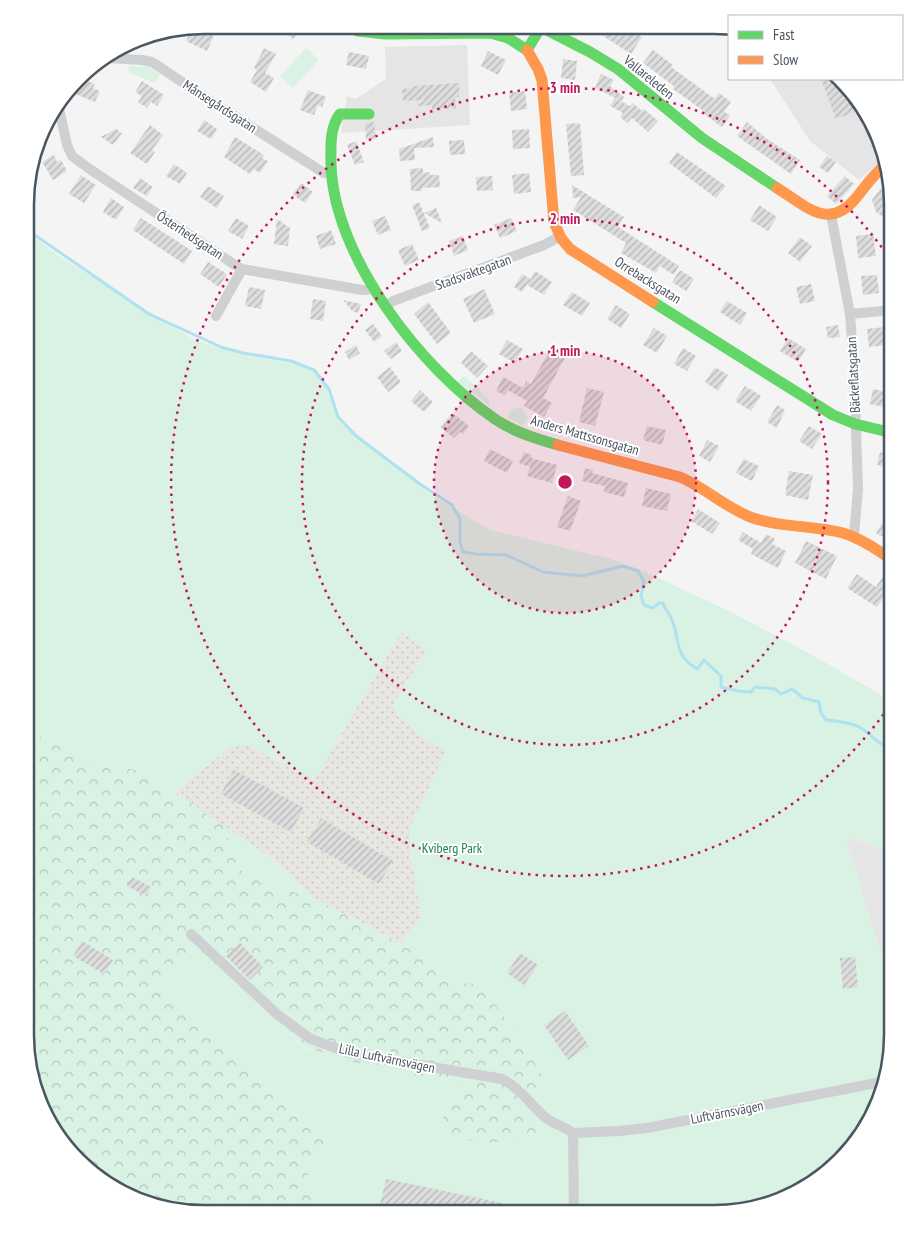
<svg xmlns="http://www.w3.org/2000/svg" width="918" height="1239" viewBox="0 0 918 1239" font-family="'PT Sans Narrow',sans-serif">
	<defs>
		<pattern id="forest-crowns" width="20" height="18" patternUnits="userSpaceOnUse" patternTransform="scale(1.25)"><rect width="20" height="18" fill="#d9f2e3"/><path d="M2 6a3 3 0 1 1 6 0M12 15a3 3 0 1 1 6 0" fill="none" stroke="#b2c7bb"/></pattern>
		<pattern id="sand-dots" width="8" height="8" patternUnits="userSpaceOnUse" patternTransform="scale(1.25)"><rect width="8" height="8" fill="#e7e6e1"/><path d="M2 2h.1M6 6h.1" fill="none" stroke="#c8c7c4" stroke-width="1.8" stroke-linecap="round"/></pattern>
		<pattern id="building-hatch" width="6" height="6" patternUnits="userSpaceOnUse" patternTransform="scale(1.25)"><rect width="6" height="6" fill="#ddddde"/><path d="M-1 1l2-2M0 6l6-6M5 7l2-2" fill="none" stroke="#b5b6b7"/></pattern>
	</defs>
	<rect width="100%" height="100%" fill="#f4f4f4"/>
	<path fill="#e6e5e6" d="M467,45L470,125L341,133L347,96L356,99L386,79L385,47Z
		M770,79H837L874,124L883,159L859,180L810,141Z
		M852,837L893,854V987L871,924L857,875L846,845Z"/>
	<path fill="#d9f2e3" d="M306,48L319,60L293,88L280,76Z
		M129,66L149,67L160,75L156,81L152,82L128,72Z
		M26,232L62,258L195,340L244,355L300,365L312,370L327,388L335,411L358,435L436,498L490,530L611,559L641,570L731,612L816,657L893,702V854L853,837L846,845L857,875L871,924L893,987V1047L863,1134L794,1195L714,1214L323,1213V1210L314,1193L305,1166L326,1142L160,988L187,951L266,1016L307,1049L344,1060L408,1075L464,1080L525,1050L517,1034L479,983L458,984L438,967L401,943L421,918L416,881L409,850V830L446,751L426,740L399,717L393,704L427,650L401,632L315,780L230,747L175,792L147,772L92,762L34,734H26Z
		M462,377H466L489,399V405L458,382Z
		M521,407L528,417L523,426L508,418L510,410Z
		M225,827L272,858L312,897L272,887L240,870L231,850Z"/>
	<path fill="url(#forest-crowns)" d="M26,734H34L92,762L147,772L225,827L231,850L240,870L272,887L312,897L401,943L438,967L458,984L479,983L517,1034L545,1080L523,1101L540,1136L481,1144L437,1129L464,1080L408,1075L344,1060L307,1048L266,1016L187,951L160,988L326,1142L305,1166L314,1193L323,1210V1213H181L104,1184L44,1115L25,1035Z"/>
	<path fill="url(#sand-dots)" d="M401,632L427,650L393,704L399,717L426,740L446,751L409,830V850L416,881L421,918L401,943L312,897L272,858L225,827L175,792L230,747L246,745L315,780Z"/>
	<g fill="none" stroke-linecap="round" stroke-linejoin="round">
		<path stroke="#aee2f0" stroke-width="3" d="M26,229L149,314L221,347L243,353L291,361L314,370L329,389L338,417L356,436L420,484L452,505L460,519V541L463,552L476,554L506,555L543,572L582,576L623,566L638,571L644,582L641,596L644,605L653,608L659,603H663C665,610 670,614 672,620C681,642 673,654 697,669L704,660L721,676V687L738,691L751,692L755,687L775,689L781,694L792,689L803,698L819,702L821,713L826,720C836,721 851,722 861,728C868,732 875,740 883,745L890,743L893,733"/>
	</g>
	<path fill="url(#building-hatch)" d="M276,25H304L293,39Z
		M588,26H625L642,37L631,54Z
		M192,27L214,36L207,51L186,41Z
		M264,48L276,54L265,73L274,78L266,92L250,82L257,70L254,68Z
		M653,50L673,65L671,67L715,99L719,93L731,102L724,111L730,116L722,127L704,114L705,112L673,89L674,86L643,63Z
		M488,51L506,60L498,75L481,66Z
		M349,52L369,56L366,69L346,65Z
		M563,59L577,61L575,80L561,78Z
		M601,74L614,80L610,86L624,97L622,101L595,88Z
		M80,78L95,84L93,88L100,91L95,102L73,93Z
		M821,79H837L852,97L857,111L836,119Z
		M142,81L164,95L157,106L151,102L147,108L138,102L142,96L135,92Z
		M459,83V97H455L456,108L432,110V105L417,106L425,100L403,101L402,89L413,88V86Z
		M308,90L326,97L322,107L318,105L314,115L300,110Z
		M525,91L527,109L511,111L509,93Z
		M615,98L630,106L633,103L642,111L644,109L658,121L648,132L632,118L627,123L620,117L623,113L610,106Z
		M204,120L217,129L211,139L197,131Z
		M374,122L376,139H366L365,123Z
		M747,122L767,139L800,160L791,174L737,136Z
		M580,123L584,175L571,176L566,124Z
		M150,125L163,135L152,150L155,152L147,164L130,153Z
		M116,129L122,133L113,145L101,137Z
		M529,129L530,148L513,149L512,130Z
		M235,137L264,155L262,158L268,161L260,173L254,169L250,174L224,157Z
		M433,137L434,147L414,148L415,160L400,161L399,149Z
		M464,140L465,154L450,155L449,141Z
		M356,141L364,162L355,165L347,145Z
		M677,152L726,186L716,198L669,163Z
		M54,155L57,162L61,160L67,171L53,180L42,162Z
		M827,156L836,162L828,173L819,167Z
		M174,164L187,173L180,184L166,176Z
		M423,168V173L430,172V175H439L440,187L422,188V191H411L410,169Z
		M529,173L531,192L514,194L512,175Z
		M81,175L96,185L84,203L69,194Z
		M492,176L493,190L477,191L476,177Z
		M845,176L854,184L836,204L827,196Z
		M140,178L153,187L147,196L133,188Z
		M301,183L313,192L305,203L293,195Z
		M884,183L889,187L893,204V207L885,218L876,212L872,200Z
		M572,185L624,217L618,227L679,266L674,275L660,266L656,273L621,253L626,243L573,210L581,197L573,198Z
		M208,186L224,196L217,208L200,197Z
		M111,198L124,207L116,220L103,212Z
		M419,202L430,228L422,231L412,205Z
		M759,205L777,217L768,231L750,220Z
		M436,208L442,223L424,213Z
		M385,216L391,230L378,235L372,221Z
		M141,218L192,251L184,264L133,230Z
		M236,218L249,226L242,239L228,231Z
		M511,218L517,231L500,238L494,225Z
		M277,219L290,228L288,246L274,244Z
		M331,230L336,244L320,249L316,236Z
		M873,234L876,256L858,258L856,236Z
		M463,236L468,250L454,256L449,241Z
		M800,237L812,246L800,262L788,253Z
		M412,244L419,260L405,266L398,250Z
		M208,262L227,274L219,287L200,274Z
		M680,270L694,279L686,291L672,282Z
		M535,271L552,282L544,295L527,285L530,280L522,292L514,287L522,274L531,279Z
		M877,275L879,293L863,295L861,276Z
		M811,284L815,301L800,304L796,287Z
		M249,287L265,290L261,309L245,306Z
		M484,289L495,314L474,323L463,299Z
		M572,292L590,303L582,316L563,305Z
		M313,299L326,301L323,321L310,319Z
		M343,300L361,304L358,313L352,311Z
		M727,301L747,313L740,325L720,312Z
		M428,302L451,333L437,344L414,314Z
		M616,305L630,314L621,328L607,319Z
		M373,324L382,336L374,342L365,330Z
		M838,325L840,337L828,338L826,327Z
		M884,327L886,345L869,347L867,329Z
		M654,328L667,336L657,353L643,345Z
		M788,338L806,349L798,362L780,351Z
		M507,340L523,349L515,363L499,354Z
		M396,342L402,351L391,359L384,351Z
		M356,345L360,353L349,360L345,352Z
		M552,346L567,354L543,398L552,403L544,417L524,406L527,401L508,390L505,395L496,391L503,377L523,388L526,381L531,384Z
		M683,348L696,356L687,371L674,364Z
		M471,351L488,366L477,378L461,363Z
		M390,367L401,382L388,392L377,377Z
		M715,367L728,375L718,391L705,382Z
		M745,386L761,396L751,411L735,401Z
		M587,388L604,392L595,426L579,422Z
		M873,389L892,393L889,408L870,404Z
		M420,390L433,402L424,412L411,401Z
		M777,405L785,410L777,428L767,422Z
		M452,413L469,426L463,434L460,432L454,438L440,427Z
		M647,426L666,430L662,445L643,440Z
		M809,426L822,434L812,449L799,441Z
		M707,440L719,446L710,462L699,456Z
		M490,449L513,461L507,473L484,461Z
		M524,452L532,455L531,458L557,465L552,483L527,476L530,467L519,463Z
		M880,452L893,456V469L877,465Z
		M743,459L759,466L752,481L736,473Z
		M585,468L593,470L592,473L628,483L624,497L604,492L605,486L582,481Z
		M789,471L813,475L808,500L785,495Z
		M646,488L671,494L667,511L642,506Z
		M568,496L581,501L570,531L557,527Z
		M698,509L720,523L712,534L691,521Z
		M884,520L893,525V543L876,533Z
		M743,532L761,543L766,534L775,539L772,544L786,551L778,568L751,554L753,549L738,540Z
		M806,541L837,556L826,579L795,563Z
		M857,574L876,587L883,576L893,583V596L887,592L877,607L847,588Z
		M234,770L304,808L291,832L221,794Z
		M321,818L393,861L379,884L307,842Z
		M132,877L151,887L146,896L127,886Z
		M82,941L113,960L104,974L73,956Z
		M240,943L263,967L250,980L226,956Z
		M520,953L538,965L524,985L507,973Z
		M855,957L858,987L843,989L840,958Z
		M565,1011L589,1046L568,1060L544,1025Z
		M386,1179L502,1203L500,1213H378Z"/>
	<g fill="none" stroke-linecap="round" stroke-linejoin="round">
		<path stroke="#ced0d2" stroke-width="10" d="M105,58L142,60L152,62L206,98L324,173H329
			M58,104L67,145L72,156L91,170L235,265L242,269L362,290H367L372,286
			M831,215L850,314L854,369L858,489L854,536
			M386,306L393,301L544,245L559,237
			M850,314L893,310
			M216,316L242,269
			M191,934L278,1015L311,1039L349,1053L502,1079C520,1088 531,1105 546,1118C552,1123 565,1127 573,1133
			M573,1133L619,1131L647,1128L881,1082
			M573,1133L574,1214"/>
		<path stroke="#63d668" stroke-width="11" d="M340,25L358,31L385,34L490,33L508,38L527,50L541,27L590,52L618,69L702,138L777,188
			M369,114H340C329,128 331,149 331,165C334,257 421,369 495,419C514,432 537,439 558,445
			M653,302L833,415L855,424L893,433"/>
		<path stroke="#ff974d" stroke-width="11" d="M527,50L538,69L542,80L554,222L561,238L570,249L653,302
			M777,188C805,205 828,232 856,198C865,187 873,175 884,166
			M558,445L680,477C706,488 727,509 753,518C782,528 814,525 843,533C862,539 877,549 893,561"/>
	</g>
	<circle cx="565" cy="482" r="131" fill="#c2185b" fill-opacity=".12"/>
	<g fill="none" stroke="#c2185b" stroke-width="2.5" stroke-dasharray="2.5 5">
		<circle cx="565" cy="482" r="131"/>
		<circle cx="565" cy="482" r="263"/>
		<path d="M892 702A394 394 0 1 1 892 262"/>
	</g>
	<g text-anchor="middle" stroke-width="4" stroke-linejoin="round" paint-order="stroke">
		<g font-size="14" fill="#4a5661" stroke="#fff">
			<text transform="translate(649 77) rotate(39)" y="5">Vallareleden</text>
			<text transform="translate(220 106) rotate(33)" y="5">Månsegårdsgatan</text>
			<text transform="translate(190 235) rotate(33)" y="5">Österhedsgatan</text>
			<text transform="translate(473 272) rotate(-20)" y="5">Stadsvaktegatan</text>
			<text transform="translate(648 280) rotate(32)" y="5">Orrebacksgatan</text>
			<text transform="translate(853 375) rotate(-93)" y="5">Bäckeflatsgatan</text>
			<text transform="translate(585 435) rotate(16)" y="5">Anders Mattssonsgatan</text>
			<text transform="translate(387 1058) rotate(12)" y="5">Lilla Luftvärnsvägen</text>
			<text transform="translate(727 1112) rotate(-11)" y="5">Luftvärnsvägen</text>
		</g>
		<g font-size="14" fill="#17864f" stroke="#fff">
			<text x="452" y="853">Kviberg Park</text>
		</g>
	</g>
	<path d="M0 0H918V1239H0ZM204 34H714A170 170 0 0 1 884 204V1035A170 170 0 0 1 714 1205H204A170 170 0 0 1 34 1035V204A170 170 0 0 1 204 34Z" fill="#fff" fill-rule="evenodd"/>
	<path fill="none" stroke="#4a5661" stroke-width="2.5" d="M204 34H714A170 170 0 0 1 884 204V1035A170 170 0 0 1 714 1205H204A170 170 0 0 1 34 1035V204A170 170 0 0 1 204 34Z"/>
	<circle cx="565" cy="482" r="8" fill="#c2185b" stroke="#fff" stroke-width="2.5"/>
	<g font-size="15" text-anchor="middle" font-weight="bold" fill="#c2185b" stroke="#fff" stroke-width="4" stroke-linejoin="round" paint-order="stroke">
		<text x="565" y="93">3 min</text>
		<text x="565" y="224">2 min</text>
		<text x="565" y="356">1 min</text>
	</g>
	<rect x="728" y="15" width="175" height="65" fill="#ffffff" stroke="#b7bbc0"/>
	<rect x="738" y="31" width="25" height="8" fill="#63d668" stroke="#b7bbc0"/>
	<text x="773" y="40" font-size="15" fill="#4a5661">Fast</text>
	<rect x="738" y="56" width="25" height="8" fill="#ff974d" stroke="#b7bbc0"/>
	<text x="773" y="65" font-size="15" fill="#4a5661">Slow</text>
</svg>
